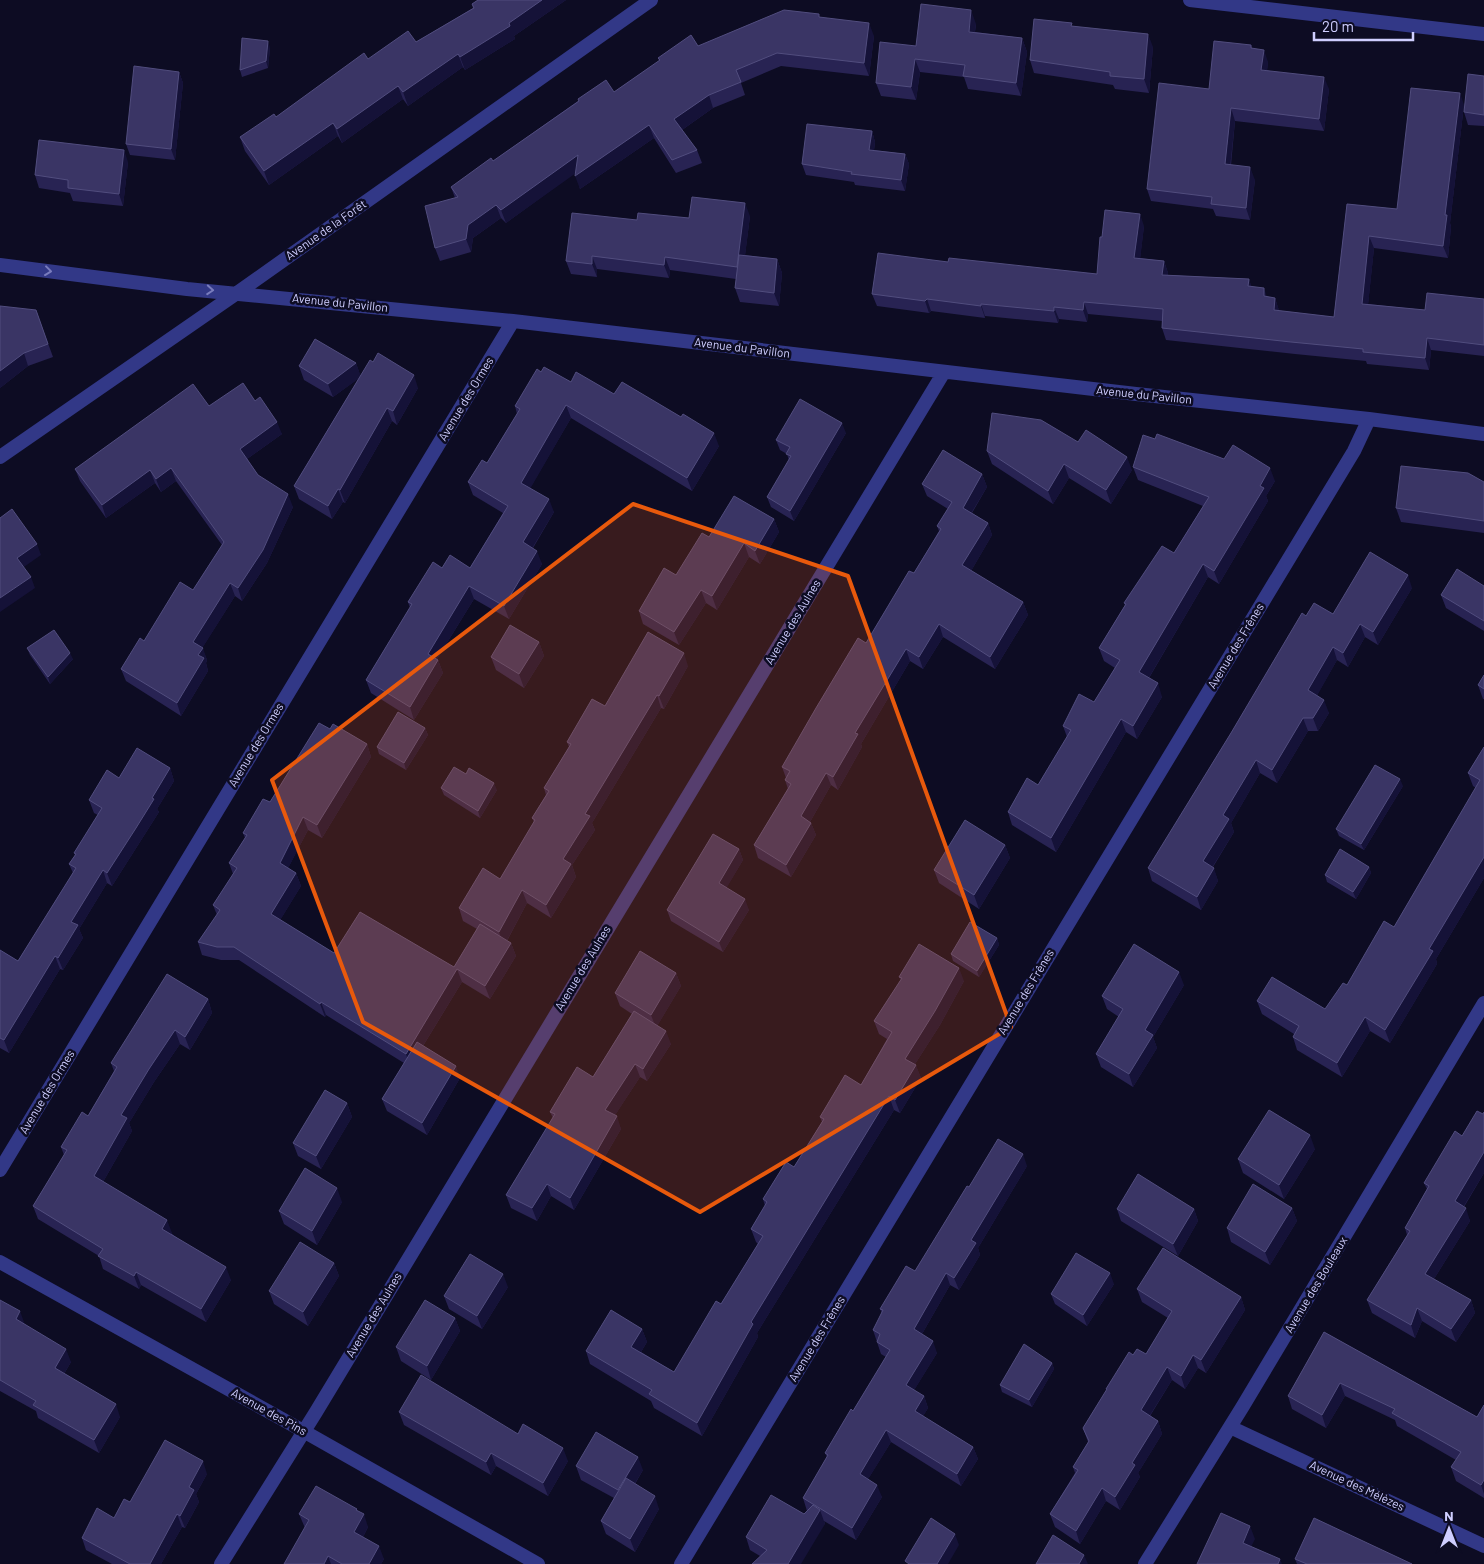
<svg xmlns="http://www.w3.org/2000/svg" width="1484" height="1564" viewBox="0 0 1484 1564" font-family="Barlow,sans-serif">
	<rect width="100%" height="100%" fill="#0d0c23"/>
	<g fill="none" stroke-linecap="round" stroke-linejoin="round">
		<path stroke="#323887" stroke-width="14" d="M1190,0L1484,34
			M0,265L187,289L513,321L1136,394L1369,419L1484,434
			M0,457L237,293L651,0
			M0,1170L513,321
			M0,1262L282,1419L538,1564
			M1230,1427L1484,1546
			M221,1564L316,1412L944,372
			M681,1564L1354,451L1369,419
			M1145,1564L1243,1406L1484,1003"/>
	</g>
	<path fill="#282353" d="M478,0H566L514,36L515,39L465,70L463,67L408,106L403,99L342,143L338,136L269,185L245,151L240,137L276,117L368,59L416,42L473,8L472,4Z
		M820,17L874,36L869,76L781,66L741,83L745,95L713,108L682,130L697,150L702,163L676,173L654,138L580,189L576,172L506,223L501,218L473,238L471,252L440,261L435,248L455,198L451,187L493,161L578,101V99L614,92L659,61L658,58L698,46Z
		M976,24L975,32L1022,38L1027,52L1021,96L968,89L964,77L920,72L916,100L881,96L876,83L916,46Z
		M1073,26L1153,47L1149,93L1115,89L1113,85L1034,73L1030,60Z
		M1251,45L1252,48L1268,62L1267,70L1329,89L1324,131L1235,121L1231,165L1255,180L1250,220L1216,216L1213,209L1151,201L1147,189L1209,89Z
		M270,48L268,68L242,77L240,70Z
		M179,72L183,83L175,160L130,155L126,144Z
		M1484,76V126L1468,125L1464,112Z
		M1464,105L1450,223L1451,227L1448,258L1374,248L1368,304L1425,310L1484,299V356L1431,350L1429,370L1367,364L1366,361L1295,354L1166,340L1162,328V321L1088,314L1087,322L1059,319L1058,323L985,316V318L931,311L929,313L877,306L872,294L948,262L1097,274L1144,226L1140,258L1164,261L1168,273V275L1249,279L1251,287L1267,297L1275,298L1279,311L1334,317L1347,204L1397,209Z
		M872,131L875,142L874,150L905,154L909,164L905,191L855,185L854,182L806,175L802,164Z
		M128,162L123,206L73,201L70,193L39,188L35,175Z
		M750,216L745,255L777,259L782,273L779,306L740,302L735,288L736,279L670,270L669,278L597,269V277L571,274L566,261L637,220Z
		M36,310L53,357L28,366L0,388Z
		M356,363L360,375L418,388L397,425L392,421L345,503L343,502L332,519L299,499L294,486L359,378L333,397L304,380L299,366Z
		M541,372L571,382L614,394L719,446L692,491L571,418L530,488L554,512L533,548L542,564L509,619L474,599L437,659L438,660L443,673L414,720L371,693L366,680L410,608L408,602L442,568H470L503,513L473,495L468,482L487,463L517,414L515,406Z
		M255,401L282,434L247,459L258,475L293,507L267,563L242,601L235,596L202,648L207,660L206,663L208,671L181,716L126,681L121,669L144,641L193,590L222,545L176,481L161,492L155,483L106,518L80,481L75,469L209,406Z
		M846,433L794,521L771,507L767,497L789,461L787,454L780,450L776,440Z
		M1078,442L1132,470L1111,504L1069,478L1053,504L992,464L987,451Z
		M1133,467L1275,481L1266,496L1268,501L1219,584L1208,577L1149,678L1162,697L1137,739L1126,732L1056,852L1012,825L1008,812L1038,785L1067,737L1063,726L1094,702L1115,668L1104,661L1099,648L1125,605L1124,603L1174,553L1203,506L1138,480Z
		M982,474L987,487L972,513L988,523L992,535L971,571L1023,602L1028,615L995,669L943,637L923,669L910,661L861,744L862,747L838,790L831,785L810,822L811,823L816,835L791,877L758,858L754,845L788,789L785,780L786,778L782,767L914,573L939,531L937,526L948,509L927,496L922,484Z
		M1484,482V533L1401,522L1396,508Z
		M774,519L779,532L760,564L749,557L717,610L706,603L679,645L643,624L639,611L676,575L709,537Z
		M1484,586V631L1446,608L1441,595Z
		M1412,588L1378,645L1365,637L1348,667L1337,660L1317,695L1329,713L1318,731H1308L1277,783L1260,773L1231,823L1234,832L1213,867L1218,881L1201,910L1152,881L1148,868L1333,614Z
		M539,642L544,656L524,688L496,670L491,657Z
		M27,648L73,659L50,684L30,655Z
		M688,666L664,709L661,708L592,823L595,830L572,865L576,877L551,918L527,903L507,941L511,943L516,956L490,999L462,982L423,1046L460,1078L427,1135L387,1111L382,1099L404,1063L326,1015L325,1017L239,960H221L202,955L198,942L217,915L213,905L233,874L229,863L245,838L243,833L270,802L330,729L367,744L371,757L322,838L308,830L288,868L296,873L301,886L280,920L334,953L454,967L477,929L463,921L459,908L500,879L534,822L532,818L546,795L544,788L569,747L567,742L605,706Z
		M1484,675V699H1483L1478,685Z
		M425,728L428,735L406,770L379,754L377,747Z
		M1484,747V878L1436,959L1437,964L1390,1043L1370,1031L1342,1077L1297,1050L1293,1037L1294,1034L1262,1014L1257,1001L1325,1009L1347,985L1394,927L1476,788L1473,786L1468,773Z
		M170,768L174,781L157,809L159,812L112,886L107,883L79,929L83,938L63,970L60,969L9,1053L0,1048V950L18,961L73,873L69,864L75,855L74,853L98,815L94,813L89,800L119,778Z
		M1403,786L1364,850L1339,836L1336,829Z
		M441,788L497,790L480,818L444,795Z
		M1005,845L1010,858L979,909L939,883L934,870Z
		M739,849L743,860L726,888L749,910L723,952L671,921L667,910Z
		M1369,867L1371,873L1356,899L1327,882L1325,875Z
		M997,938L999,945L979,977L953,961L951,954Z
		M676,973L681,986L657,1026L671,1044L647,1081L640,1077L615,1115L621,1129L574,1210L551,1196L537,1221L511,1208L506,1195L553,1118L550,1112L593,1077L632,1014L620,1006L615,993Z
		M899,977L964,981L940,1025L915,1064L921,1078L900,1113L894,1110L757,1333L758,1337L702,1436L654,1408L651,1401L590,1364L586,1351L642,1329L647,1342L641,1352L674,1372L721,1304L758,1244L756,1242L751,1229L765,1206L763,1199L794,1167L822,1122L820,1117L861,1085L887,1039L879,1034L874,1021L901,980Z
		M1184,985L1153,1037L1157,1048L1133,1087L1101,1067L1096,1054L1119,1017L1107,1009L1102,996Z
		M208,999L212,1013L190,1050L180,1044L154,1082L129,1123L132,1131L103,1182L172,1233V1234L231,1280L206,1322L141,1285L139,1289L103,1269L99,1256L38,1219L33,1206L64,1155L61,1147L88,1116L114,1071L111,1063Z
		M347,1103L352,1117L321,1169L298,1156L293,1143Z
		M1483,1114L1484,1173L1464,1207L1470,1221L1434,1279L1471,1300L1475,1313L1456,1342L1422,1321L1415,1338L1372,1313L1367,1300L1407,1235L1405,1228L1427,1189L1424,1183L1462,1136Z
		M1315,1149L1284,1199L1243,1173L1238,1159Z
		M1027,1166L978,1248L980,1255L959,1290L950,1285L922,1334L937,1353L914,1390L924,1396L928,1408L923,1416L973,1447L978,1459L961,1486L891,1442L868,1479L882,1497L856,1540L824,1521L825,1524L760,1556L750,1550L746,1537L804,1514L807,1511L803,1498L827,1457L825,1453L853,1411L886,1357L881,1354L873,1330L882,1313L880,1309L915,1271L969,1187Z
		M342,1202L317,1245L284,1224L279,1211Z
		M1292,1208L1297,1221L1270,1265L1231,1242L1227,1228Z
		M1117,1209H1194L1198,1221L1178,1256L1121,1221Z
		M334,1263L339,1276L308,1326L274,1304L269,1291Z
		M1114,1284L1087,1326L1055,1304L1051,1294Z
		M508,1287L482,1329L449,1309L444,1296Z
		M1137,1289L1241,1297L1245,1310L1206,1373L1198,1368L1185,1389L1172,1380L1150,1416L1158,1421L1162,1434L1138,1473L1140,1477L1120,1510L1106,1501L1080,1544L1055,1527L1050,1514L1075,1473L1073,1467L1088,1442L1083,1428L1107,1390L1106,1389L1133,1355L1146,1354L1168,1318L1142,1302Z
		M0,1300L25,1325L71,1362L64,1374L120,1417L99,1453L38,1418L36,1411L0,1391Z
		M455,1318L460,1331L431,1380L401,1361L396,1347Z
		M1324,1332L1477,1417L1484,1405V1498L1456,1481L1451,1467L1456,1460L1397,1426L1395,1420L1345,1396L1326,1428L1292,1409L1288,1396Z
		M1052,1363L1054,1369L1032,1407L1002,1392L1000,1385Z
		M399,1412L518,1434L568,1461L548,1496L496,1466L491,1475L404,1425Z
		M576,1466L643,1470L635,1484L659,1509L635,1552L606,1534L601,1521L614,1498L581,1480Z
		M207,1474L196,1494L199,1502L185,1528L182,1527L161,1564H112L86,1550L82,1538L114,1518L130,1502Z
		M358,1511L368,1527L363,1537L384,1559L381,1564H284L305,1528L299,1514Z
		M1295,1559L1412,1564H1297Z"/>
	<path fill="#151238" d="M542,0H566L514,36L515,39L465,70L460,57Z
		M971,10L976,24L973,45L969,32Z
		M869,23L874,36L869,76L864,63Z
		M1148,34L1153,47L1149,93L1144,79Z
		M1022,38L1027,52L1021,96L1016,83Z
		M268,41L270,48L268,68L266,61Z
		M1264,50L1268,62L1266,82L1261,70Z
		M458,54L463,67L408,106L403,92Z
		M915,59L920,72L916,100L911,87Z
		M179,72L183,83L175,160L171,149Z
		M1324,77L1329,89L1324,131L1319,119Z
		M398,86L403,99L342,143L337,129Z
		M1460,93L1464,105L1450,223L1451,227L1448,258L1443,246L1445,215Z
		M709,95L713,108L679,132L674,119Z
		M1231,108L1235,121L1229,177L1225,164Z
		M333,123L338,136L269,185L264,171Z
		M649,125L654,138L580,189L575,176Z
		M872,131L875,142L873,160L869,150Z
		M124,150L128,162L123,206L119,194Z
		M905,154L909,164L905,191L901,180Z
		M578,155L583,168L506,223L501,210Z
		M1250,167L1255,180L1250,220L1246,208Z
		M745,203L750,216L742,280L737,267Z
		M496,205L501,218L473,238L471,252L466,239L468,225Z
		M1140,214L1144,226L1139,270L1134,258Z
		M1369,236L1374,248L1367,316L1362,304Z
		M592,256L597,269V277L592,264Z
		M665,257L670,270L669,278L664,265Z
		M777,259L782,273L779,306L774,293Z
		M1164,261L1168,273L1166,287L1162,275Z
		M1249,279L1253,291L1248,286Z
		M1264,288L1268,300L1264,296Z
		M1275,298L1279,310L1278,322L1274,310Z
		M927,299L931,311L929,313L925,301Z
		M1084,302L1088,314L1087,322L1083,310Z
		M981,304L985,316V318L981,306Z
		M1054,307L1059,319L1058,323L1054,311Z
		M1427,338L1431,350L1429,370L1425,358Z
		M24,353L28,366L0,388V371Z
		M356,363L361,377L333,397L328,384Z
		M414,375L418,388L397,425L393,411Z
		M566,405L571,418L526,496L521,483Z
		M387,408L392,421L345,503L340,490Z
		M277,422L282,434L244,461L240,449Z
		M842,423L846,433L794,521L790,511Z
		M714,433L719,446L692,491L687,478Z
		M1127,457L1132,470L1111,504L1106,490Z
		M1064,464L1069,478L1053,504L1048,491Z
		M171,468L176,481L161,492L156,479Z
		M1270,468L1275,481L1266,496L1268,501L1219,584L1214,571Z
		M150,470L155,483L106,518L102,505Z
		M982,474L987,487L967,520L963,508Z
		M338,489L343,502L332,519L328,506Z
		M288,494L293,507L267,563L242,601L238,588Z
		M549,499L554,512L528,555L523,542Z
		M774,519L779,532L760,564L755,551Z
		M988,523L992,535L967,578L962,565Z
		M744,543L749,557L717,610L712,596Z
		M37,544L41,555L21,569L17,558Z
		M537,551L542,564L509,619L504,606Z
		M1203,564L1208,577L1144,686L1139,672Z
		M1408,575L1412,588L1378,645L1373,632Z
		M31,577L35,588L0,612V598Z
		M230,583L235,596L198,655L193,642Z
		M469,586L474,599L432,667L428,654Z
		M701,590L706,603L679,645L674,632Z
		M1023,602L1028,615L995,669L990,657Z
		M939,624L943,637L923,669L919,657Z
		M1360,624L1365,637L1348,667L1343,653Z
		M539,642L544,656L524,688L519,674Z
		M1333,647L1337,660L1313,703L1308,690Z
		M203,648L207,660L206,663L208,671L181,716L177,703L198,655Z
		M906,649L910,661L861,744L862,747L838,790L833,777L855,733Z
		M70,653L73,659L50,684L48,677Z
		M684,653L688,666L664,709L659,696Z
		M438,660L443,673L414,720L410,707Z
		M1158,683L1162,697L1137,739L1133,726Z
		M657,695L661,708L592,823L595,830L572,865L576,877L551,918L546,905L563,859L585,814Z
		M1324,700L1329,713L1318,731L1313,718Z
		M1303,718L1308,731L1277,783L1272,770Z
		M1121,719L1126,732L1056,852L1051,838Z
		M425,728L428,735L406,770L404,763Z
		M367,744L371,757L322,838L317,825Z
		M1256,760L1260,773L1231,823L1234,832L1208,874L1203,861L1223,815Z
		M170,768L174,781L157,809L159,812L112,886L107,873Z
		M826,773L831,785L806,829L801,816Z
		M1400,779L1403,786L1364,850L1361,844Z
		M494,783L497,790L480,818L478,811Z
		M303,817L308,830L284,876L280,863Z
		M811,823L816,835L791,877L786,865Z
		M1005,845L1010,858L979,909L974,895Z
		M739,849L743,860L723,894L719,883Z
		M1484,857V878L1436,959L1437,964L1390,1043L1385,1030L1429,949Z
		M1369,867L1371,873L1356,899L1353,892Z
		M1214,868L1218,881L1201,910L1197,897Z
		M103,870L107,883L79,929L83,938L63,970L58,958L71,922Z
		M296,873L301,886L276,927L271,914Z
		M522,890L527,903L504,946L499,932Z
		M745,899L749,910L723,952L719,942Z
		M997,938L999,945L979,977L977,971Z
		M511,943L516,956L490,999L485,986Z
		M55,956L60,969L9,1053L4,1040Z
		M959,968L964,981L940,1025L910,1072L905,1059Z
		M457,969L462,982L410,1067L406,1054Z
		M1179,972L1184,985L1153,1037L1157,1048L1133,1087L1129,1074L1145,1030Z
		M676,973L681,986L656,1028L651,1015Z
		M208,999L212,1013L190,1050L185,1037Z
		M321,1002L326,1015L325,1017L320,1004Z
		M1365,1017L1370,1031L1342,1077L1337,1063Z
		M175,1030L180,1044L154,1082L129,1123L132,1131L99,1189L94,1176L121,1115L149,1069Z
		M666,1031L671,1044L647,1081L643,1069Z
		M635,1064L640,1077L610,1123L605,1110Z
		M916,1065L921,1078L900,1113L895,1100Z
		M456,1066L460,1078L427,1135L422,1123Z
		M889,1096L894,1110L757,1333L758,1337L702,1436L697,1423L751,1322Z
		M347,1103L352,1117L321,1169L316,1156Z
		M617,1116L621,1129L574,1210L570,1198Z
		M1310,1135L1315,1149L1284,1199L1279,1185Z
		M1484,1152V1173L1459,1214L1455,1201Z
		M1023,1154L1027,1166L978,1248L980,1255L959,1290L954,1278L971,1240Z
		M547,1184L551,1196L537,1221L532,1208Z
		M337,1188L342,1202L317,1245L312,1231Z
		M1292,1208L1297,1221L1270,1265L1265,1252Z
		M1466,1208L1470,1221L1429,1287L1425,1274Z
		M1194,1209L1198,1221L1178,1256L1173,1244Z
		M167,1220L172,1233L167,1242L162,1229Z
		M334,1263L339,1276L308,1326L303,1312Z
		M226,1267L231,1280L206,1322L201,1309Z
		M136,1272L141,1285L139,1289L134,1276Z
		M946,1273L950,1285L918,1341L914,1329Z
		M1110,1273L1114,1284L1087,1326L1083,1315Z
		M503,1274L508,1287L482,1329L477,1316Z
		M1241,1297L1245,1310L1206,1373L1201,1360Z
		M1471,1300L1475,1313L1456,1342L1451,1329Z
		M1417,1308L1422,1321L1415,1338L1411,1325Z
		M20,1311L25,1325L16,1319Z
		M455,1318L460,1331L431,1380L427,1366Z
		M642,1329L647,1342L636,1360L631,1347Z
		M933,1341L937,1353L910,1397L906,1385Z
		M66,1349L71,1362L59,1382L55,1368Z
		M1193,1355L1198,1368L1185,1389L1181,1376Z
		M1052,1363L1054,1369L1032,1407L1029,1400Z
		M1167,1367L1172,1380L1145,1423L1141,1410Z
		M1340,1383L1345,1396L1326,1428L1322,1415Z
		M924,1396L928,1408L919,1423L915,1411Z
		M116,1404L120,1417L99,1453L94,1440Z
		M1158,1421L1162,1434L1138,1473L1140,1477L1120,1510L1115,1497L1132,1463Z
		M886,1430L891,1442L864,1486L860,1474Z
		M973,1447L978,1459L961,1486L957,1474Z
		M563,1448L568,1461L548,1496L543,1483Z
		M491,1453L496,1466L491,1475L486,1462Z
		M638,1457L643,1470L623,1503L618,1490Z
		M203,1461L207,1474L196,1494L199,1502L185,1528L180,1516L189,1487Z
		M1484,1480V1494L1481,1485Z
		M877,1485L882,1497L856,1540L852,1528Z
		M1102,1488L1106,1501L1080,1544L1076,1531Z
		M655,1496L659,1509L635,1552L630,1539Z
		M357,1509L361,1519L364,1514L368,1527L359,1545L354,1532Z
		M820,1510L825,1524L801,1564H788Z
		M177,1514L182,1527L161,1564H150Z
		M1250,1526L1255,1539L1247,1555L1243,1543Z
		M955,1534L959,1545L948,1564H937Z
		M379,1546L384,1559L381,1564H369Z
		M1084,1555L1088,1564H1079Z
		M328,1556L331,1564H324Z
		M1280,1559L1282,1564H1278Z"/>
	<path fill="#3a3565" stroke="#514d7e" d="M478,0H542L509,23L510,26L460,57L458,54L403,92L398,86L337,129L333,123L264,171L240,137L274,114L276,117L364,53L368,59L408,31L416,42L474,8L472,4Z
		M921,4L971,10L969,32L1022,38L1016,83L963,76L965,65L915,59L911,87L876,83L880,42L916,46Z
		M784,10L819,14V17L869,23L864,63L777,53L736,70L741,82L709,95L674,119L697,150L672,160L649,125L575,176L578,155L501,210L496,205L468,225L466,239L435,248L425,206L458,197L451,187L491,158L493,161L579,101L578,99L606,80L614,92L660,60L658,58L691,35L698,46Z
		M1034,19L1072,23L1071,26L1148,34L1144,79L1110,76V72L1030,60Z
		M242,38L268,41L266,61L240,70Z
		M1214,41L1251,45V48L1264,50L1261,70L1324,77L1319,119L1231,108L1225,164L1250,167L1246,208L1211,204L1212,197L1147,189L1159,83L1209,89Z
		M134,66L179,72L171,149L126,144Z
		M1468,74L1484,76V115L1464,112Z
		M1411,88L1460,93L1445,215H1447L1443,246L1369,236L1362,304L1425,310L1427,293L1484,299V345L1427,338L1425,358L1363,352V349L1291,342L1162,328L1163,309L1084,302L1083,310L1054,307V311L981,304V306L927,299L925,301L872,294L878,253L948,262L949,258L1097,274L1100,237H1102L1105,210L1140,214L1134,258L1164,261L1162,275L1249,279L1248,286L1264,288V296L1275,298L1274,310L1334,317L1347,204L1397,209Z
		M807,124L872,131L869,150L905,154L901,180L851,174L852,172L802,164Z
		M39,140L124,150L119,194L68,188V180L35,175Z
		M692,197L745,203L737,267L665,257L664,265L592,256V264L566,261L572,213L637,220L638,213L689,218Z
		M739,255L777,259L774,293L735,288Z
		M0,306L36,310L48,344L24,353L0,371Z
		M315,339L356,363L328,384L299,366Z
		M378,353L414,375L393,411L387,408L340,490L338,489L328,506L294,486L370,360L373,362Z
		M544,367L571,382L576,372L614,394L622,382L681,417L683,414L714,433L687,478L566,405L521,483L549,499L523,542L537,551L504,606L469,586L428,654L438,660L410,707L366,680L412,604L408,602L433,562L442,568L450,555L470,568L508,506L468,482L482,460L487,463L520,409L515,406L537,369L541,372Z
		M243,383L255,401L260,397L277,422L240,449L258,475L288,494L263,550L238,588L230,583L193,642L203,648L198,655L204,658L177,703L121,669L140,638L144,641L180,582L193,590L224,542L171,468L156,479L150,470L102,505L75,469L193,384L209,406Z
		M800,399L842,423L790,511L767,497L791,456L786,454L790,447L776,440Z
		M992,413L1041,420L1078,442L1086,430L1127,457L1106,490L1064,464L1048,491L987,451Z
		M1157,434L1224,459L1233,445L1270,468L1260,486L1264,488L1214,571L1203,564L1139,672L1158,683L1133,726L1121,719L1051,838L1008,812L1027,778L1038,785L1071,730L1063,726L1079,694L1094,702L1120,660L1099,648L1126,604L1124,603L1162,546L1174,553L1209,497L1133,467L1143,435L1155,439Z
		M943,450L982,474L963,508L988,523L962,565L1023,602L990,657L939,624L919,657L906,649L855,733L858,734L833,777L826,773L801,816L811,823L786,865L754,845L791,784L785,780L790,771L782,767L816,708L858,638L866,643L909,571L914,573L941,529L937,526L952,502L922,484Z
		M1401,466L1468,473L1484,482V521L1396,508Z
		M734,496L774,519L755,551L744,543L712,596L701,590L674,632L639,611L664,568L676,575L702,533L709,537Z
		M12,509L37,544L17,558L31,577L0,598V518Z
		M1370,552L1408,575L1373,632L1360,624L1343,653L1333,647L1308,690L1324,700L1313,718H1303L1272,770L1256,760L1223,815L1229,819L1203,861L1214,868L1197,897L1148,868L1231,733L1302,613L1306,616L1314,603L1333,614Z
		M1457,569L1484,586V621L1441,595Z
		M510,625L539,642L519,674L491,657Z
		M54,630L70,653L48,677L27,648Z
		M648,632L684,653L659,696L657,695L585,814L590,816L563,859L571,864L546,905L522,890L499,932L459,908L483,868L500,879L535,820L532,818L549,791L544,788L571,744L567,742L592,699L605,706Z
		M1484,675V689L1478,685Z
		M398,712L425,728L404,763L377,747Z
		M319,723L330,729L333,724L367,744L317,825L303,817L280,863L296,873L271,914L334,953L360,912L454,967L480,924L511,943L485,986L457,969L406,1054L321,1002L320,1004L234,947H217L198,942L220,910L213,905L237,868L229,863L247,835L243,833L263,799L270,802Z
		M1484,747V857L1429,949L1433,951L1385,1030L1365,1017L1337,1063L1293,1037L1299,1026L1257,1001L1272,977L1325,1009L1343,983L1347,985L1384,921L1394,927L1480,780L1468,773Z
		M137,748L170,768L152,798L154,799L136,828L107,873L103,870L71,922L78,925L58,958L55,956L4,1040L0,1038V950L18,961L76,868L69,864L76,854L74,853L102,808L89,800L107,770L119,778Z
		M1375,765L1400,779L1361,844L1336,829Z
		M454,767L466,774L469,768L494,783L478,811L441,788Z
		M965,820L1005,845L974,895L934,870Z
		M713,834L739,849L719,883L745,899L719,942L667,910Z
		M1340,849L1369,867L1353,892L1325,875Z
		M970,922L997,938L977,971L951,954Z
		M919,944L959,968L935,1011L905,1059L916,1065L895,1100L889,1096L751,1322L753,1324L697,1423L649,1394L652,1390L586,1351L611,1310L642,1329L631,1347L674,1372L716,1301L721,1304L763,1236L751,1229L767,1202L763,1199L786,1162L794,1167L824,1119L820,1117L845,1075L861,1085L892,1032L874,1021L902,978L899,977Z
		M1134,944L1179,972L1145,1030L1153,1035L1129,1074L1096,1054L1123,1009L1102,996Z
		M640,951L676,973L651,1015L615,993Z
		M167,974L208,999L185,1037L175,1030L149,1069L121,1115L127,1118L94,1176L167,1220L162,1229L226,1267L201,1309L136,1272L134,1276L98,1256L103,1249L33,1206L67,1150L61,1147L82,1112L88,1116L117,1067L111,1063Z
		M634,1011L666,1031L643,1069L635,1064L605,1110L617,1116L570,1198L547,1184L532,1208L506,1195L555,1114L550,1112L577,1067L593,1077Z
		M417,1042L456,1066L422,1123L382,1099Z
		M325,1090L347,1103L316,1156L293,1143Z
		M1269,1110L1310,1135L1279,1185L1238,1159Z
		M1477,1111L1483,1114L1484,1112V1152L1455,1201L1466,1208L1425,1274L1471,1300L1451,1329L1417,1308L1411,1325L1367,1300L1410,1231L1405,1228L1429,1186L1424,1183L1455,1131L1462,1136Z
		M998,1139L1023,1154L971,1240L976,1243L954,1278L946,1273L914,1329L933,1341L906,1385L924,1396L915,1411L973,1447L957,1474L886,1430L860,1474L877,1485L852,1528L803,1498L828,1455L825,1453L851,1409L853,1411L890,1350L877,1342L880,1334L873,1330L883,1310L880,1309L906,1266L915,1271L967,1186L969,1187Z
		M305,1168L337,1188L312,1231L279,1211Z
		M1138,1174L1194,1209L1173,1244L1117,1209Z
		M1253,1184L1292,1208L1265,1252L1227,1228Z
		M300,1242L334,1263L303,1312L269,1291Z
		M1163,1248L1241,1297L1201,1360L1193,1355L1181,1376L1167,1367L1141,1410L1158,1421L1132,1463L1135,1465L1115,1497L1102,1488L1076,1531L1050,1514L1078,1470L1073,1467L1089,1441L1083,1428L1107,1389H1106L1129,1352L1133,1355L1137,1349L1146,1354L1172,1311L1137,1289Z
		M1076,1253L1110,1273L1083,1315L1051,1294Z
		M470,1254L503,1274L477,1316L444,1296Z
		M0,1300L20,1311L16,1319L66,1349L55,1368L116,1404L94,1440L33,1405L36,1401L0,1380Z
		M425,1300L455,1318L427,1366L396,1347Z
		M1324,1332L1477,1417L1484,1405V1480L1481,1485L1451,1467L1461,1452L1392,1413L1395,1409L1340,1383L1322,1415L1288,1396Z
		M1024,1344L1052,1363L1029,1400L1000,1385Z
		M421,1375L518,1434L523,1424L563,1448L543,1483L491,1453L486,1462L399,1412Z
		M596,1432L638,1457L618,1490L576,1466Z
		M165,1440L203,1461L189,1487L194,1490L180,1516L177,1514L150,1564H130L82,1538L97,1508L114,1518L124,1499L130,1502Z
		M626,1478L655,1496L630,1539L601,1521Z
		M316,1486L357,1509L356,1510L364,1514L354,1532L379,1546L369,1564H342L328,1556L324,1564H284L309,1520L299,1514Z
		M771,1495L804,1514L813,1505L820,1510L788,1564H752L767,1550L746,1537Z
		M1221,1513L1250,1526L1243,1543L1280,1559L1278,1564H1197Z
		M931,1518L955,1534L937,1564H909L905,1561Z
		M1314,1518L1412,1564H1307L1295,1559Z
		M1053,1535L1084,1555L1079,1564H1036Z"/>
	<defs><path id="oneway-chevron" d="M-2-3.5L2.5 0L-2 3.5" fill="none" stroke-width="1.6" stroke-linecap="round" stroke-linejoin="round" transform="scale(1.25)"/></defs>
	<g stroke="#797cbd">
		<use href="#oneway-chevron" transform="translate(48 271) rotate(7)"/>
		<use href="#oneway-chevron" transform="translate(210 290) rotate(4)"/>
	</g>
	<path fill="#e8590c" fill-opacity="0.2" stroke="#e8590c" stroke-width="4" stroke-linejoin="round" d="M633,504L848,576L1011,1027L700,1212L363,1022L272,780Z"/>
	<g text-anchor="middle" stroke-width="5" stroke-linejoin="round" paint-order="stroke">
		<g font-size="12" fill="#cfceff" stroke="#0d0c23">
			<text transform="translate(326 230) rotate(-35)" y="4">Avenue de la Forêt</text>
			<text transform="translate(340 303) rotate(6)" y="4">Avenue du Pavillon</text>
			<text transform="translate(742 348) rotate(7)" y="4">Avenue du Pavillon</text>
			<text transform="translate(1144 395) rotate(6)" y="4">Avenue du Pavillon</text>
			<text transform="translate(466 399) rotate(-59)" y="4">Avenue des Ormes</text>
			<text transform="translate(793 622) rotate(-59)" y="4">Avenue des Aulnes</text>
			<text transform="translate(1236 646) rotate(-59)" y="4">Avenue des Frênes</text>
			<text transform="translate(256 745) rotate(-59)" y="4">Avenue des Ormes</text>
			<text transform="translate(583 968) rotate(-59)" y="4">Avenue des Aulnes</text>
			<text transform="translate(1026 992) rotate(-59)" y="4">Avenue des Frênes</text>
			<text transform="translate(47 1092) rotate(-59)" y="4">Avenue des Ormes</text>
			<text transform="translate(1316 1285) rotate(-59)" y="4">Avenue des Bouleaux</text>
			<text transform="translate(374 1315) rotate(-59)" y="4">Avenue des Aulnes</text>
			<text transform="translate(817 1339) rotate(-59)" y="4">Avenue des Frênes</text>
			<text transform="translate(269 1412) rotate(29)" y="4">Avenue des Pins</text>
			<text transform="translate(1357 1486) rotate(25)" y="4">Avenue des Mélèzes</text>
		</g>
	</g>
	<g transform="translate(1449 1529)" stroke="#0d0c23" stroke-width="4" paint-order="stroke">
	<path d="M0-4L9 19L0 12L-9 19Z" fill="#cfceff"/>
	<text y="-8" font-size="14" font-weight="bold" text-anchor="middle" fill="#cfceff">N</text>
	</g>
	<path d="M1314 32v8h99v-8" fill="none" stroke="#cfceff" stroke-width="2.5"/>
	<text x="1322" y="32" font-size="15" fill="#cfceff" stroke="#0d0c23" stroke-width="4" paint-order="stroke">20 m</text>
</svg>
